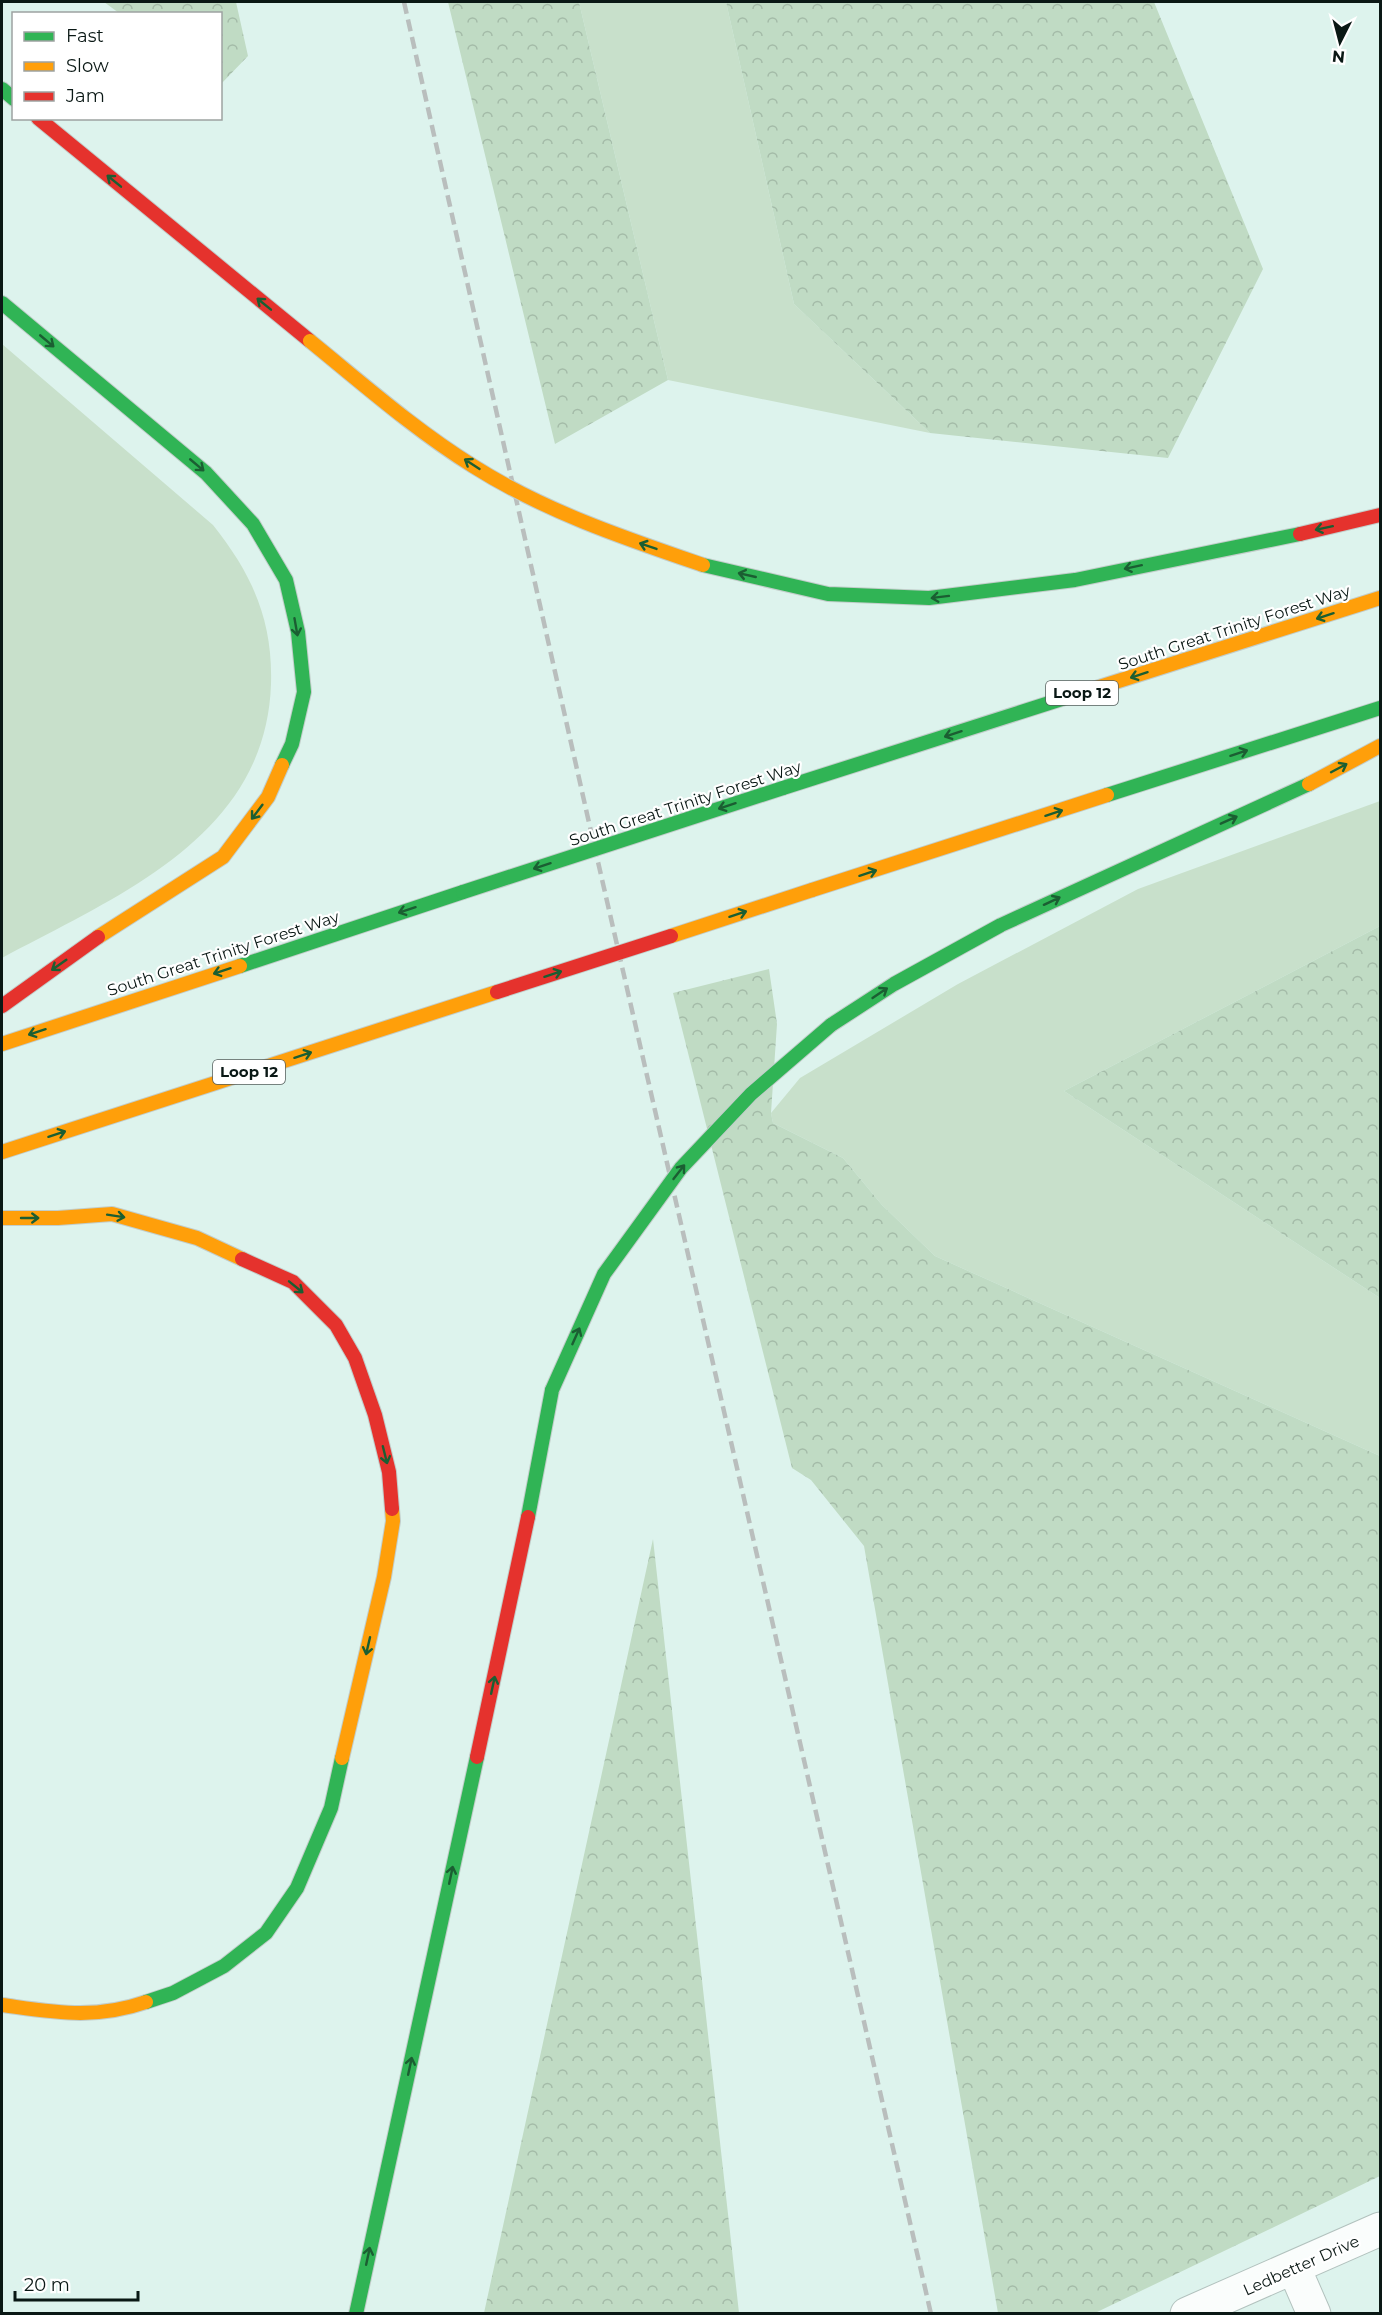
<svg xmlns="http://www.w3.org/2000/svg" width="1382" height="2315" viewBox="0 0 1382 2315" font-family="Montserrat,sans-serif">
	<defs>
		<pattern id="forest-crowns" width="20" height="18" patternUnits="userSpaceOnUse" patternTransform="scale(1.5)"><rect width="20" height="18" fill="#c0dbc4"/><path d="M2 6a3 3 0 1 1 6 0M12 15a3 3 0 1 1 6 0" fill="none" stroke="#a4bba8"/></pattern>
	</defs>
	<rect width="100%" height="100%" fill="#ddf3ed"/>
	<path fill="#c8e0cb" d="M579,2H726L794,304L930,433L668,380Z
		M2,344L213,525C252,574 273,620 271,684C266,837 117,896 2,958Z
		M1380,801V926L1064,1091L1380,1298V1456L935,1256L882,1205L843,1158L773,1123L771,1113L800,1078L958,984L1138,889Z"/>
	<path fill="url(#forest-crowns)" d="M104,2H236L248,56L221,84L220,14L119,13Z
		M448,2H579L668,380L555,444Z
		M726,2H1154L1263,269L1168,458L930,433L794,304Z
		M1380,926V1298L1064,1091Z
		M769,969L777,1024L771,1113L773,1123L843,1158L882,1205L935,1256L1380,1456V2176L1095,2313H998L864,1546L811,1480L792,1468L673,993Z
		M653,1539L739,2313H484Z"/>
	<g fill="none" stroke-linecap="round" stroke-linejoin="round">
		<defs>
			<path id="street" d="M1294,2268L1314,2314
				M1187,2314L1380,2229"/>
			<path id="fast" d="M2,89L14,99
				M2,303L206,473L253,524L286,580L298,632L304,692L292,744L282,765
				M703,565L828,594L929,598L1075,580L1300,534
				M783,788L1090,690
				M1107,795L1380,708
				M240,966L463,892
				M831,1025L894,984L1001,925L1309,784
				M528,1517L552,1390
				M146,2002L173,1993L224,1966L266,1933L297,1888L331,1808L342,1758
				M356,2314L477,1757"/>
			<path id="slow" d="M1090,690L1380,598
				M1309,784L1380,746
				M812,890L1107,795
				M98,937L223,857L268,797L282,765
				M2,1044L240,966
				M2,1152L497,992
				M2,1218H58L112,1214L197,1238L242,1259
				M342,1758L384,1577L393,1521L392,1509
				M2,2005C54,2012 94,2020 146,2002"/>
			<path id="jam" d="M38,118L310,341
				M1300,534L1380,515
				M2,1006L98,937
				M242,1259L293,1282L336,1325L355,1358L375,1415L389,1472L392,1509
				M477,1757L528,1517"/>
		</defs>
		<use href="#street" stroke="#b2c2be" stroke-width="35"/>
		<use href="#fast" stroke="#c2cdca" stroke-width="16"/>
		<use href="#slow" stroke="#c2cdca" stroke-width="16"/>
		<use href="#jam" stroke="#c2cdca" stroke-width="16"/>
		<use href="#street" stroke="#fafdfc" stroke-width="33"/>
		<use href="#fast" stroke="#30b455" stroke-width="14"/>
		<use href="#slow" stroke="#ff9f0a" stroke-width="14"/>
		<use href="#jam" stroke="#e5322d" stroke-width="14"/>
		<path stroke="#b9bebd" stroke-width="4.5" stroke-dasharray="12 6" stroke-linecap="butt" d="M404,2L590,827L931,2314"/>
		<defs>
			<path id="fast-bridge" d="M463,892L783,788
				M552,1390L604,1274L681,1168L751,1094L831,1025"/>
			<path id="slow-bridge" d="M310,341C363,384 415,430 473,466C544,511 624,538 703,565
				M671,936L812,890"/>
			<path id="jam-bridge" d="M497,992L671,936"/>
		</defs>
		<use href="#fast-bridge" stroke="#c2cdca" stroke-width="16" stroke-linecap="butt"/>
		<use href="#slow-bridge" stroke="#c2cdca" stroke-width="16" stroke-linecap="butt"/>
		<use href="#jam-bridge" stroke="#c2cdca" stroke-width="16" stroke-linecap="butt"/>
		<use href="#fast-bridge" stroke="#30b455" stroke-width="14"/>
		<use href="#slow-bridge" stroke="#ff9f0a" stroke-width="14"/>
		<use href="#jam-bridge" stroke="#e5322d" stroke-width="14"/>
	</g>
	<defs><path id="oneway-shaft" d="M-6 0H5M1.5-3L5.5 0L1.5 3" fill="none" stroke-width="1.6" stroke-linecap="round" stroke-linejoin="round" transform="scale(1.5)"/></defs>
	<g stroke="#1b5e32">
		<use href="#oneway-shaft" transform="translate(114 181) rotate(-141)"/>
		<use href="#oneway-shaft" transform="translate(264 304) rotate(-141)"/>
		<use href="#oneway-shaft" transform="translate(47 341) rotate(40)"/>
		<use href="#oneway-shaft" transform="translate(472 464) rotate(-147)"/>
		<use href="#oneway-shaft" transform="translate(197 465) rotate(40)"/>
		<use href="#oneway-shaft" transform="translate(1324 528) rotate(168)"/>
		<use href="#oneway-shaft" transform="translate(648 546) rotate(-161)"/>
		<use href="#oneway-shaft" transform="translate(1133 567) rotate(168)"/>
		<use href="#oneway-shaft" transform="translate(747 575) rotate(-167)"/>
		<use href="#oneway-shaft" transform="translate(940 597) rotate(173)"/>
		<use href="#oneway-shaft" transform="translate(1325 616) rotate(162)"/>
		<use href="#oneway-shaft" transform="translate(296 627) rotate(80)"/>
		<use href="#oneway-shaft" transform="translate(1139 675) rotate(162)"/>
		<use href="#oneway-shaft" transform="translate(953 734) rotate(162)"/>
		<use href="#oneway-shaft" transform="translate(1239 753) rotate(-18)"/>
		<use href="#oneway-shaft" transform="translate(1339 768) rotate(-28)"/>
		<use href="#oneway-shaft" transform="translate(727 806) rotate(162)"/>
		<use href="#oneway-shaft" transform="translate(257 812) rotate(127)"/>
		<use href="#oneway-shaft" transform="translate(1054 813) rotate(-18)"/>
		<use href="#oneway-shaft" transform="translate(1229 820) rotate(-24)"/>
		<use href="#oneway-shaft" transform="translate(542 866) rotate(162)"/>
		<use href="#oneway-shaft" transform="translate(868 873) rotate(-18)"/>
		<use href="#oneway-shaft" transform="translate(1052 901) rotate(-25)"/>
		<use href="#oneway-shaft" transform="translate(407 910) rotate(162)"/>
		<use href="#oneway-shaft" transform="translate(738 914) rotate(-18)"/>
		<use href="#oneway-shaft" transform="translate(59 965) rotate(145)"/>
		<use href="#oneway-shaft" transform="translate(222 971) rotate(162)"/>
		<use href="#oneway-shaft" transform="translate(553 974) rotate(-18)"/>
		<use href="#oneway-shaft" transform="translate(880 993) rotate(-34)"/>
		<use href="#oneway-shaft" transform="translate(37 1032) rotate(162)"/>
		<use href="#oneway-shaft" transform="translate(303 1055) rotate(-18)"/>
		<use href="#oneway-shaft" transform="translate(57 1134) rotate(-18)"/>
		<use href="#oneway-shaft" transform="translate(679 1172) rotate(-52)"/>
		<use href="#oneway-shaft" transform="translate(116 1216) rotate(9)"/>
		<use href="#oneway-shaft" transform="translate(30 1218)"/>
		<use href="#oneway-shaft" transform="translate(296 1287) rotate(39)"/>
		<use href="#oneway-shaft" transform="translate(576 1336) rotate(-66)"/>
		<use href="#oneway-shaft" transform="translate(385 1455) rotate(76)"/>
		<use href="#oneway-shaft" transform="translate(368 1646) rotate(103)"/>
		<use href="#oneway-shaft" transform="translate(493 1685) rotate(-78)"/>
		<use href="#oneway-shaft" transform="translate(451 1875) rotate(-78)"/>
		<use href="#oneway-shaft" transform="translate(410 2066) rotate(-78)"/>
		<use href="#oneway-shaft" transform="translate(368 2256) rotate(-78)"/>
	</g>
	<g text-anchor="middle" stroke-width="4.5" stroke-linejoin="round" paint-order="stroke">
		<g fill="#fff" stroke="#545d5b" stroke-width="1.5">
			<rect x="1046" y="681" width="72" height="24" rx="4.5"/>
			<rect x="213" y="1060" width="72" height="24" rx="4.5"/>
		</g>
		<g font-size="15" font-weight="bold" fill="#0a1815">
			<text x="1082" y="698">Loop 12</text>
			<text x="249" y="1077">Loop 12</text>
		</g>
		<g font-size="16" fill="#0a1815" stroke="#fff">
			<text transform="translate(1234 627) rotate(-18)" y="6">South Great Trinity Forest Way</text>
			<text transform="translate(685 803) rotate(-18)" y="6">South Great Trinity Forest Way</text>
			<text transform="translate(223 953) rotate(-18)" y="6">South Great Trinity Forest Way</text>
			<text transform="translate(1301 2265) rotate(-24)" y="6">Ledbetter Drive</text>
		</g>
	</g>
	<rect width="1382" height="2315" fill="none" stroke="#0a1815" stroke-width="6"/>
	<rect x="12" y="12" width="210" height="108" fill="#ffffff" stroke="#9da3a1" stroke-width="1.5"/>
	<rect x="24" y="32" width="30" height="9" fill="#30b455" stroke="#9da3a1" stroke-width="1.5"/>
	<text x="66" y="42" font-size="18" fill="#0a1815">Fast</text>
	<rect x="24" y="62" width="30" height="9" fill="#ff9f0a" stroke="#9da3a1" stroke-width="1.5"/>
	<text x="66" y="72" font-size="18" fill="#0a1815">Slow</text>
	<rect x="24" y="92" width="30" height="9" fill="#e5322d" stroke="#9da3a1" stroke-width="1.5"/>
	<text x="66" y="102" font-size="18" fill="#0a1815">Jam</text>
	<g transform="translate(1340 42) rotate(186)" stroke="#ffffff" stroke-width="4.5" paint-order="stroke">
	<path d="M0-4.5L10 22L0 15L-10 22Z" fill="#0a1815"/>
	<text y="-9" font-size="16" font-weight="bold" text-anchor="middle" fill="#0a1815">N</text>
	</g>
	<path d="M15 2291v9h123v-9" fill="none" stroke="#0a1815" stroke-width="3"/>
	<text x="24" y="2291" font-size="18" fill="#0a1815" stroke="#ffffff" stroke-width="4.5" paint-order="stroke">20 m</text>
</svg>
